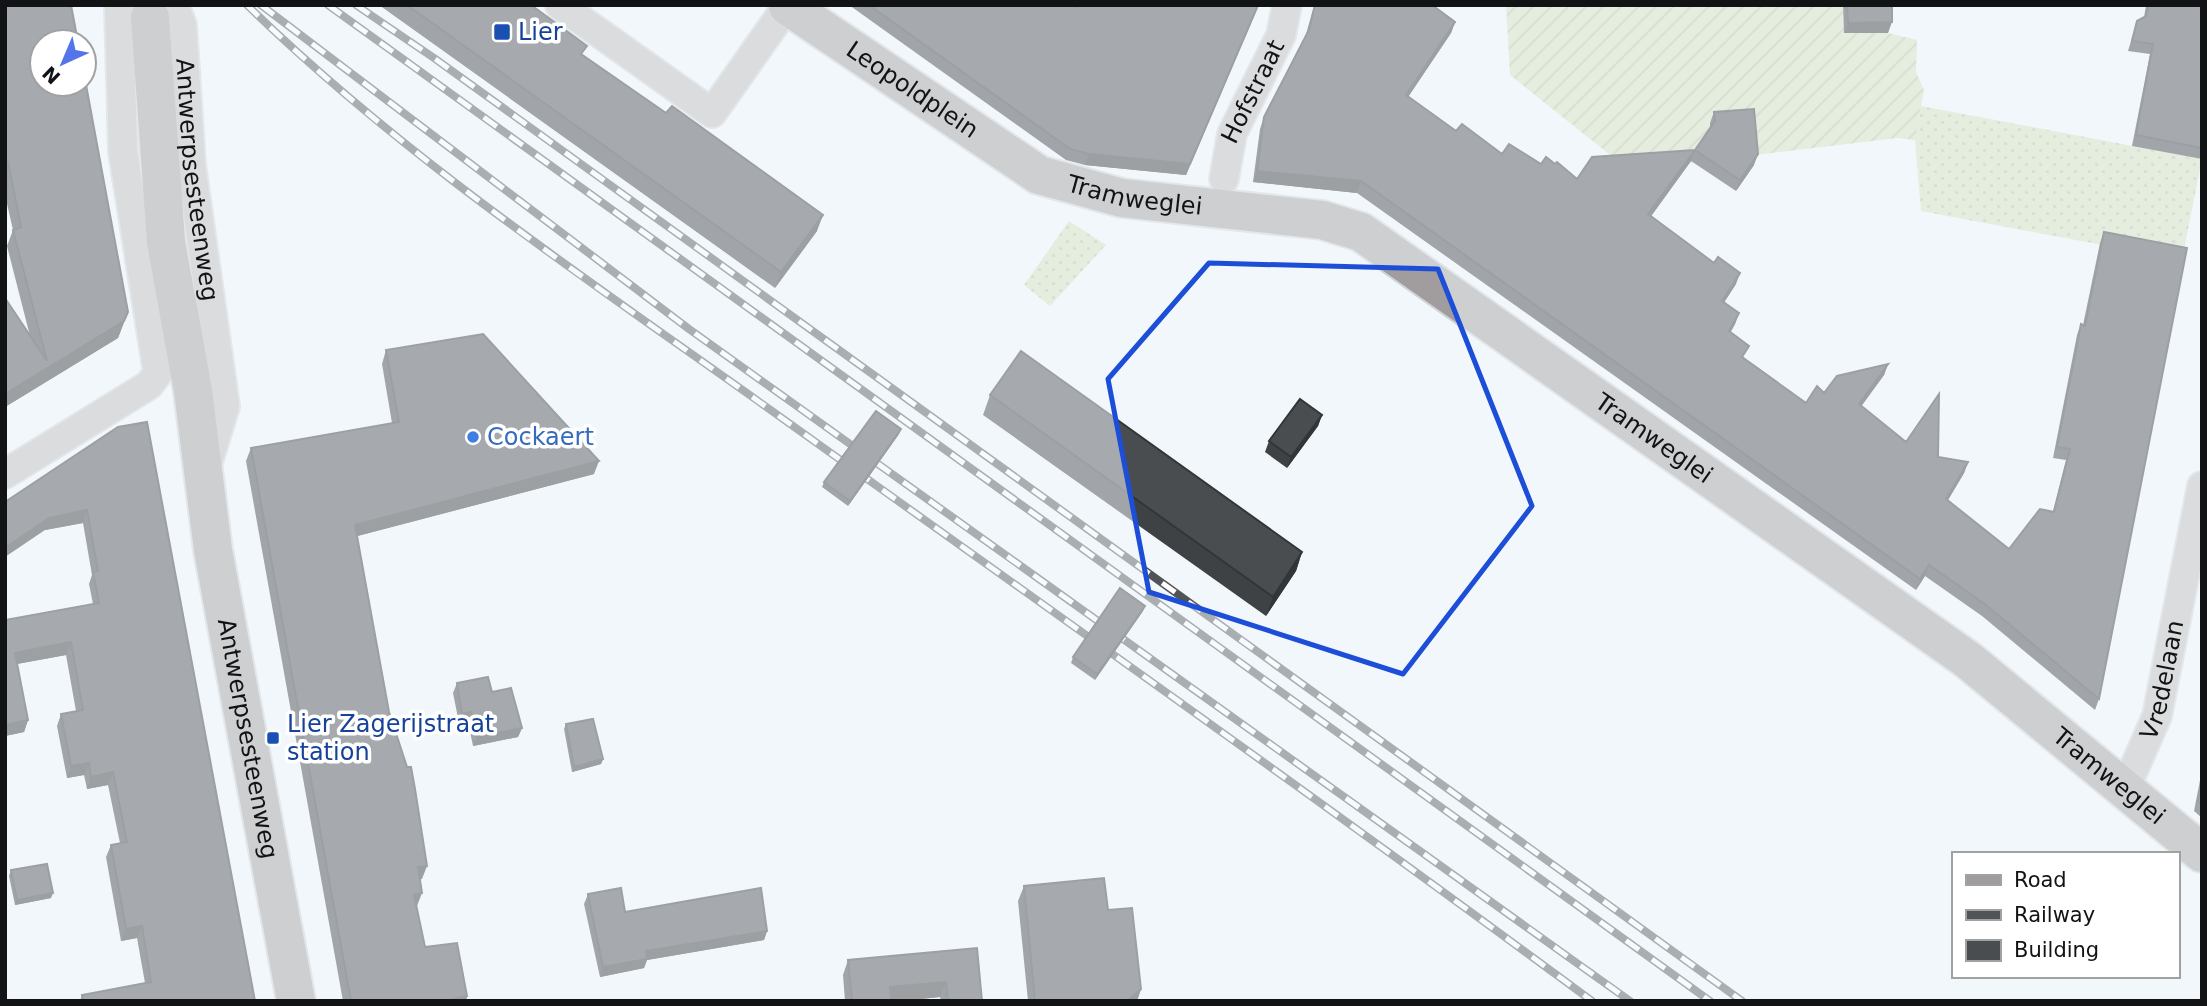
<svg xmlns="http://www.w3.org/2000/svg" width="2207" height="1006" viewBox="0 0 2207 1006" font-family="'DejaVu Sans',sans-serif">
	<defs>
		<pattern id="grass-dots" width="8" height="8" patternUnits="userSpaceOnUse" patternTransform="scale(1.75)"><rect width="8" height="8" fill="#d6dfba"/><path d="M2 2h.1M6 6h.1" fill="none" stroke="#b7be9f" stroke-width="1.8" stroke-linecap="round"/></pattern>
		<pattern id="garden-furrows" width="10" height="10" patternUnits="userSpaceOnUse" patternTransform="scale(1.75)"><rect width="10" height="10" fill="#d6dfba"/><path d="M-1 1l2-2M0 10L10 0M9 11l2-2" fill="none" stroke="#b7be9f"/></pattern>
	</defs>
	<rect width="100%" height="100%" fill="#f2f7fb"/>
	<path fill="url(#grass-dots)" d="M1921,106L2202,159L2182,260L1921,211L1915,140Z
		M1069,221L1106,245L1050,306L1024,285Z"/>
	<path fill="url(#garden-furrows)" d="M1506,5H1843L1844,33H1888L1917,40L1916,72L1924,90L1915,140L1897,138L1629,170L1510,75Z"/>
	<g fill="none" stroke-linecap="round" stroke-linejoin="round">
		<defs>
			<g id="street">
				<path id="s1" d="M174,5L182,25L191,165L225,406L206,468"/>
				<path d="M560,5L712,113L788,5"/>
				<path id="s2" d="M1224,179L1232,134L1281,35L1287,5"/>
				<path d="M5,474L149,385L158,373L123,152L119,5"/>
				<path id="s3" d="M2125,789L2157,716L2202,486"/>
			</g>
			<g id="secondary">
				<path id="s4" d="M788,6L1039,175L1122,198L1322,220L1361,232L1968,660L2202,853"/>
				<path id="s5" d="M150,18L166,242L193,391L213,550L296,1001"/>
			</g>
		</defs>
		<use href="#street" stroke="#ced3d6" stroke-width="32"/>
		<use href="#secondary" stroke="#ced3d6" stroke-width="42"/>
		<use href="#street" stroke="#bdbabb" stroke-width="28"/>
		<use href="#secondary" stroke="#a19d9e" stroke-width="38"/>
		<defs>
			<path id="rail" d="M247,5C405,159 593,283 772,411C1046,607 1321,801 1592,1001
				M261,5L689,329L1630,1001
				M328,5L1710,1001
				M356,5L434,58L1742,1001"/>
		</defs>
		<use href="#rail" stroke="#515456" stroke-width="8"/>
		<use href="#rail" stroke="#fff" stroke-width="5" stroke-dasharray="16" stroke-linecap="butt"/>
	</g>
	<path fill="#3f4245" d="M5,5L128,312L118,338L5,407L30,336L7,246L13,230L5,195Z
		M379,5H531L584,56L817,231L775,288Z
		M849,5H1075L1077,7V5H1259L1186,175L1085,165L1066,160Z
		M1311,5H1432L1455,22L1451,33L1408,97L1456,131L1502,154L1541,164L1577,179L1695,150L1710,128V123L1714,112L1754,165L1736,191L1691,161L1651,216L1736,284L1724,302L1739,313L1735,324L1730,333L1744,358L1806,403L1888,364L1884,375L1861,406L1906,442L1938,457L1968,462L1964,473L1948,500L2009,549L2053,511L2066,460L2053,458L2077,335L2081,324L2083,325L2100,243L2104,232L2099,699L2095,710L1982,616L1925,576L1916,590L1357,193L1253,182L1260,129L1264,117L1306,34L1314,6Z
		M1843,5H1892L1888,33H1844Z
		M2202,5V159L2132,146L2150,54L2128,51L2137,21L2144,17L2146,6Z
		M386,350L594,474L357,536L389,712L422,879H420L416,906L425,947L467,996L466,1001H343L246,461L251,448L392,423L382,364Z
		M990,395L1302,552L1296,571L1266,616L983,415Z
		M1322,415L1318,426L1287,468L1265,452L1269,441Z
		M118,427L255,1001H80L82,995L145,983L137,938L121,941L106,857L111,845L120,843L108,785L87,789L84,775L67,778L57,726L61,714L76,711L66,655L17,664L28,720L24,732L5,736V620L93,604L89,584L92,575L83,523L45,530Z
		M899,434L848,506L822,487L824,482Z
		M1143,611L1095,680L1071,663L1073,657Z
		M457,683L492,692L522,728L518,737L473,746L468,722L459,723L453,693Z
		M566,724L603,759L601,764L572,772L564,729Z
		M2202,770V818L2194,811Z
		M11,870L51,898L15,905L9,876Z
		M1024,886L1108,910L1141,989L1137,1001H1028L1018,901Z
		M588,894L625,912L767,931L764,940L647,960L644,968L600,977L584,904Z
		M977,948L982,1001H941L940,997L901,1001H845L843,975L848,960Z"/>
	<path fill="#333638" d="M1258,5L1186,175L1085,165L1089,154Z
		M1455,22L1451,33L1402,106L1406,95Z
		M1892,22L1888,33H1844L1848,23Z
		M1695,150L1691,161L1644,226L1648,214Z
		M1758,154L1754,165L1736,191L1740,180Z
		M1257,171L1361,181L1357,193L1253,182Z
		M823,215L817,231L775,288L781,272Z
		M1740,273L1736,284L1718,312L1722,301Z
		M128,312L118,338L5,407V394Z
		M1739,313L1735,324L1725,342L1729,331Z
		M1888,364L1884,375L1855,415L1859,404Z
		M1322,415L1318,426L1287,468L1291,457Z
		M901,429L899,434L848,506L850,501Z
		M599,461L594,474L350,538L355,525Z
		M1968,462L1964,473L1942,510L1946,499Z
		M87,510L83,523L45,530L5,557V548L49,518Z
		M1302,552L1296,571L1266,616L1273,597Z
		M1929,565L1925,576L1916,590L1920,579Z
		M1145,606L1143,611L1095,680L1097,674Z
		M71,642L66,655L11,665L15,653Z
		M471,712L468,722L459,723L462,714Z
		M28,720L24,732L5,736V725Z
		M522,728L518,737L473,746L477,737Z
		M603,759L601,764L572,772L574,767Z
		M89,763L84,775L67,778L71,766Z
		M113,772L108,785L87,789L91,777Z
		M427,866L422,879L413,880L418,867Z
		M53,893L51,898L15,905L17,900Z
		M422,893L417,906L409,908L414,895Z
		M142,926L137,938L121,941L126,929Z
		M767,931L764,940L647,960L644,968L600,977L603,967L646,951Z
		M946,982L940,997L901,1001H885L890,987Z
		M1141,989L1137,1001H1127Z
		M467,996L466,1001H444Z"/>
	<path fill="#494d50" stroke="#333638" stroke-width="2" d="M5,5H71L78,42H42V84H84V74L128,312L124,321L5,394V298L47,361L13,230L21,227L8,162L5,163Z
		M407,5H531L587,46L581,54L666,113L672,106L823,215L781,272Z
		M869,5H1075L1077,7V5H1258L1190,164L1089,154L1070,149Z
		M1315,5H1432L1455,22L1406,95L1456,131L1462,124L1502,154L1509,144L1541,164L1546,157L1555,164L1557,162L1577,179L1592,157L1695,150L1715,121L1714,112L1754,109L1758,154L1740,180L1695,150L1648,214L1714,263L1718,257L1740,273L1722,301L1739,313L1729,331L1749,346L1742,357L1806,403L1817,386L1824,393L1837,376L1888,364L1859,404L1906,442L1939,394L1938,457L1968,462L1946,499L2009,549L2040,509L2054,512L2070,449L2057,447L2081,324L2085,326L2104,232L2187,248L2099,699L1986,605L1929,565L1920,579L1361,181L1257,171L1264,117L1309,30Z
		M1847,5H1892V22L1848,23Z
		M2148,5H2202V148L2136,135L2153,44L2132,41L2137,21L2146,16Z
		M483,334L599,461L355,525L389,712L407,767H411L415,789L427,866L418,867L422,893L414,895L425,947L457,943L467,996L444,1001H351L251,448L399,422L386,350Z
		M1021,351L1302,552L1273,597L990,395Z
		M1300,399L1322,415L1291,457L1269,441Z
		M876,411L901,429L850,501L824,482Z
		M147,422L255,1001H83L82,995L151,982L142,926L126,929L111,845L127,842L113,772L91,777L89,763L71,766L61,714L83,710L71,642L15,653L28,720L5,725V620L99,603L93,572L98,571L87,510L49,518L5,548V502L118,427Z
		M1120,588L1145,606L1097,674L1073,657Z
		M488,677L492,692L511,688L522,728L477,737L471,712L462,714L457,683Z
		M593,719L603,759L574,767L566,724Z
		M2202,779V804L2198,801Z
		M47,864L53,893L17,900L11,870Z
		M1104,878L1108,910L1132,908L1141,989L1127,1001H1035L1024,886Z
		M621,888L625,912L761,888L767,931L646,951L647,959L603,967L588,894Z
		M977,948L982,1001H948L946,982L890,987L891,1001H851H852L848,960Z"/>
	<path d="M0 0H2207V1006H0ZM1209,263L1438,269L1532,506L1403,674L1149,592L1108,379Z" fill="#f2f7fb" fill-opacity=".55" fill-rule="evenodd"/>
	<path fill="none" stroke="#1d4ed8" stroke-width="5" stroke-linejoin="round" d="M1209,263L1438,269L1532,506L1403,674L1149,592L1108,379Z"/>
	<g fill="#1a4fb4" stroke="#fff" stroke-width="2.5">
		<rect x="493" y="23" width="18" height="18" rx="3.5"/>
		<rect x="266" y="731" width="14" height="14" rx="3.5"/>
	</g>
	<circle fill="#3f7fe0" stroke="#fff" stroke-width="2.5" cx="473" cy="437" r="7"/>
	<g text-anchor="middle" stroke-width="7" stroke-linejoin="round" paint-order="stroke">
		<g font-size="24" fill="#164399" stroke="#fff" text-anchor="start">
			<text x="518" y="40">Lier</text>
			<text x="287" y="732">Lier Zagerijstraat<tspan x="287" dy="28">station</tspan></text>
		</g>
		<g font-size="24" fill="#111314" stroke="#fff">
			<text dy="8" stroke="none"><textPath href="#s4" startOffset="150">Leopoldplein</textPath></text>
			<text dy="8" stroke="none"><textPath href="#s2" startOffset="93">Hofstraat</textPath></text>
			<text dy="8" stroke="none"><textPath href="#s1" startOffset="177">Antwerpsesteenweg</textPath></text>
			<text dy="8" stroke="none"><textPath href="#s4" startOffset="401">Tramweglei</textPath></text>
			<text dy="8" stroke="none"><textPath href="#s4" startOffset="989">Tramweglei</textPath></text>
			<text dy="8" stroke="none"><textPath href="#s3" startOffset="116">Vredelaan</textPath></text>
			<text dy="8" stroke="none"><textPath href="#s5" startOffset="728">Antwerpsesteenweg</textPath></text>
			<text dy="8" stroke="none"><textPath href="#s4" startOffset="1556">Tramweglei</textPath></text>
		</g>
		<g font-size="24" fill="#366cbe" stroke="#fff" text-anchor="start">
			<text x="487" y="445">Cockaert</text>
		</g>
	</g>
	<rect width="2207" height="1006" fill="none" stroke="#111314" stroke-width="14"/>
	<rect x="1952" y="852" width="228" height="126" fill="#ffffff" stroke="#a0a1a1" stroke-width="2"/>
	<rect x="1966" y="875" width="35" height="10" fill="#a19d9e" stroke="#a0a1a1" stroke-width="2"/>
	<text x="2014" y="887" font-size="21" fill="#111314">Road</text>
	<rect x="1966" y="910" width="35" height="10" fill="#515456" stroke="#a0a1a1" stroke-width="2"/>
	<text x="2014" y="922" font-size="21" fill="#111314">Railway</text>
	<rect x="1966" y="940" width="35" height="21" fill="#494d50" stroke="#a0a1a1" stroke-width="2"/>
	<text x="2014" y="957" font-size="21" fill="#111314">Building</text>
	<g transform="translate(63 63) rotate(224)"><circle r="33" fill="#ffffff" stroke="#a0a1a1" stroke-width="2"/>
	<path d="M0-5L12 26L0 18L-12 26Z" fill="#5674ea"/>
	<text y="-10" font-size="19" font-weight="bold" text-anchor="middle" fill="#111314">N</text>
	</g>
</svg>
